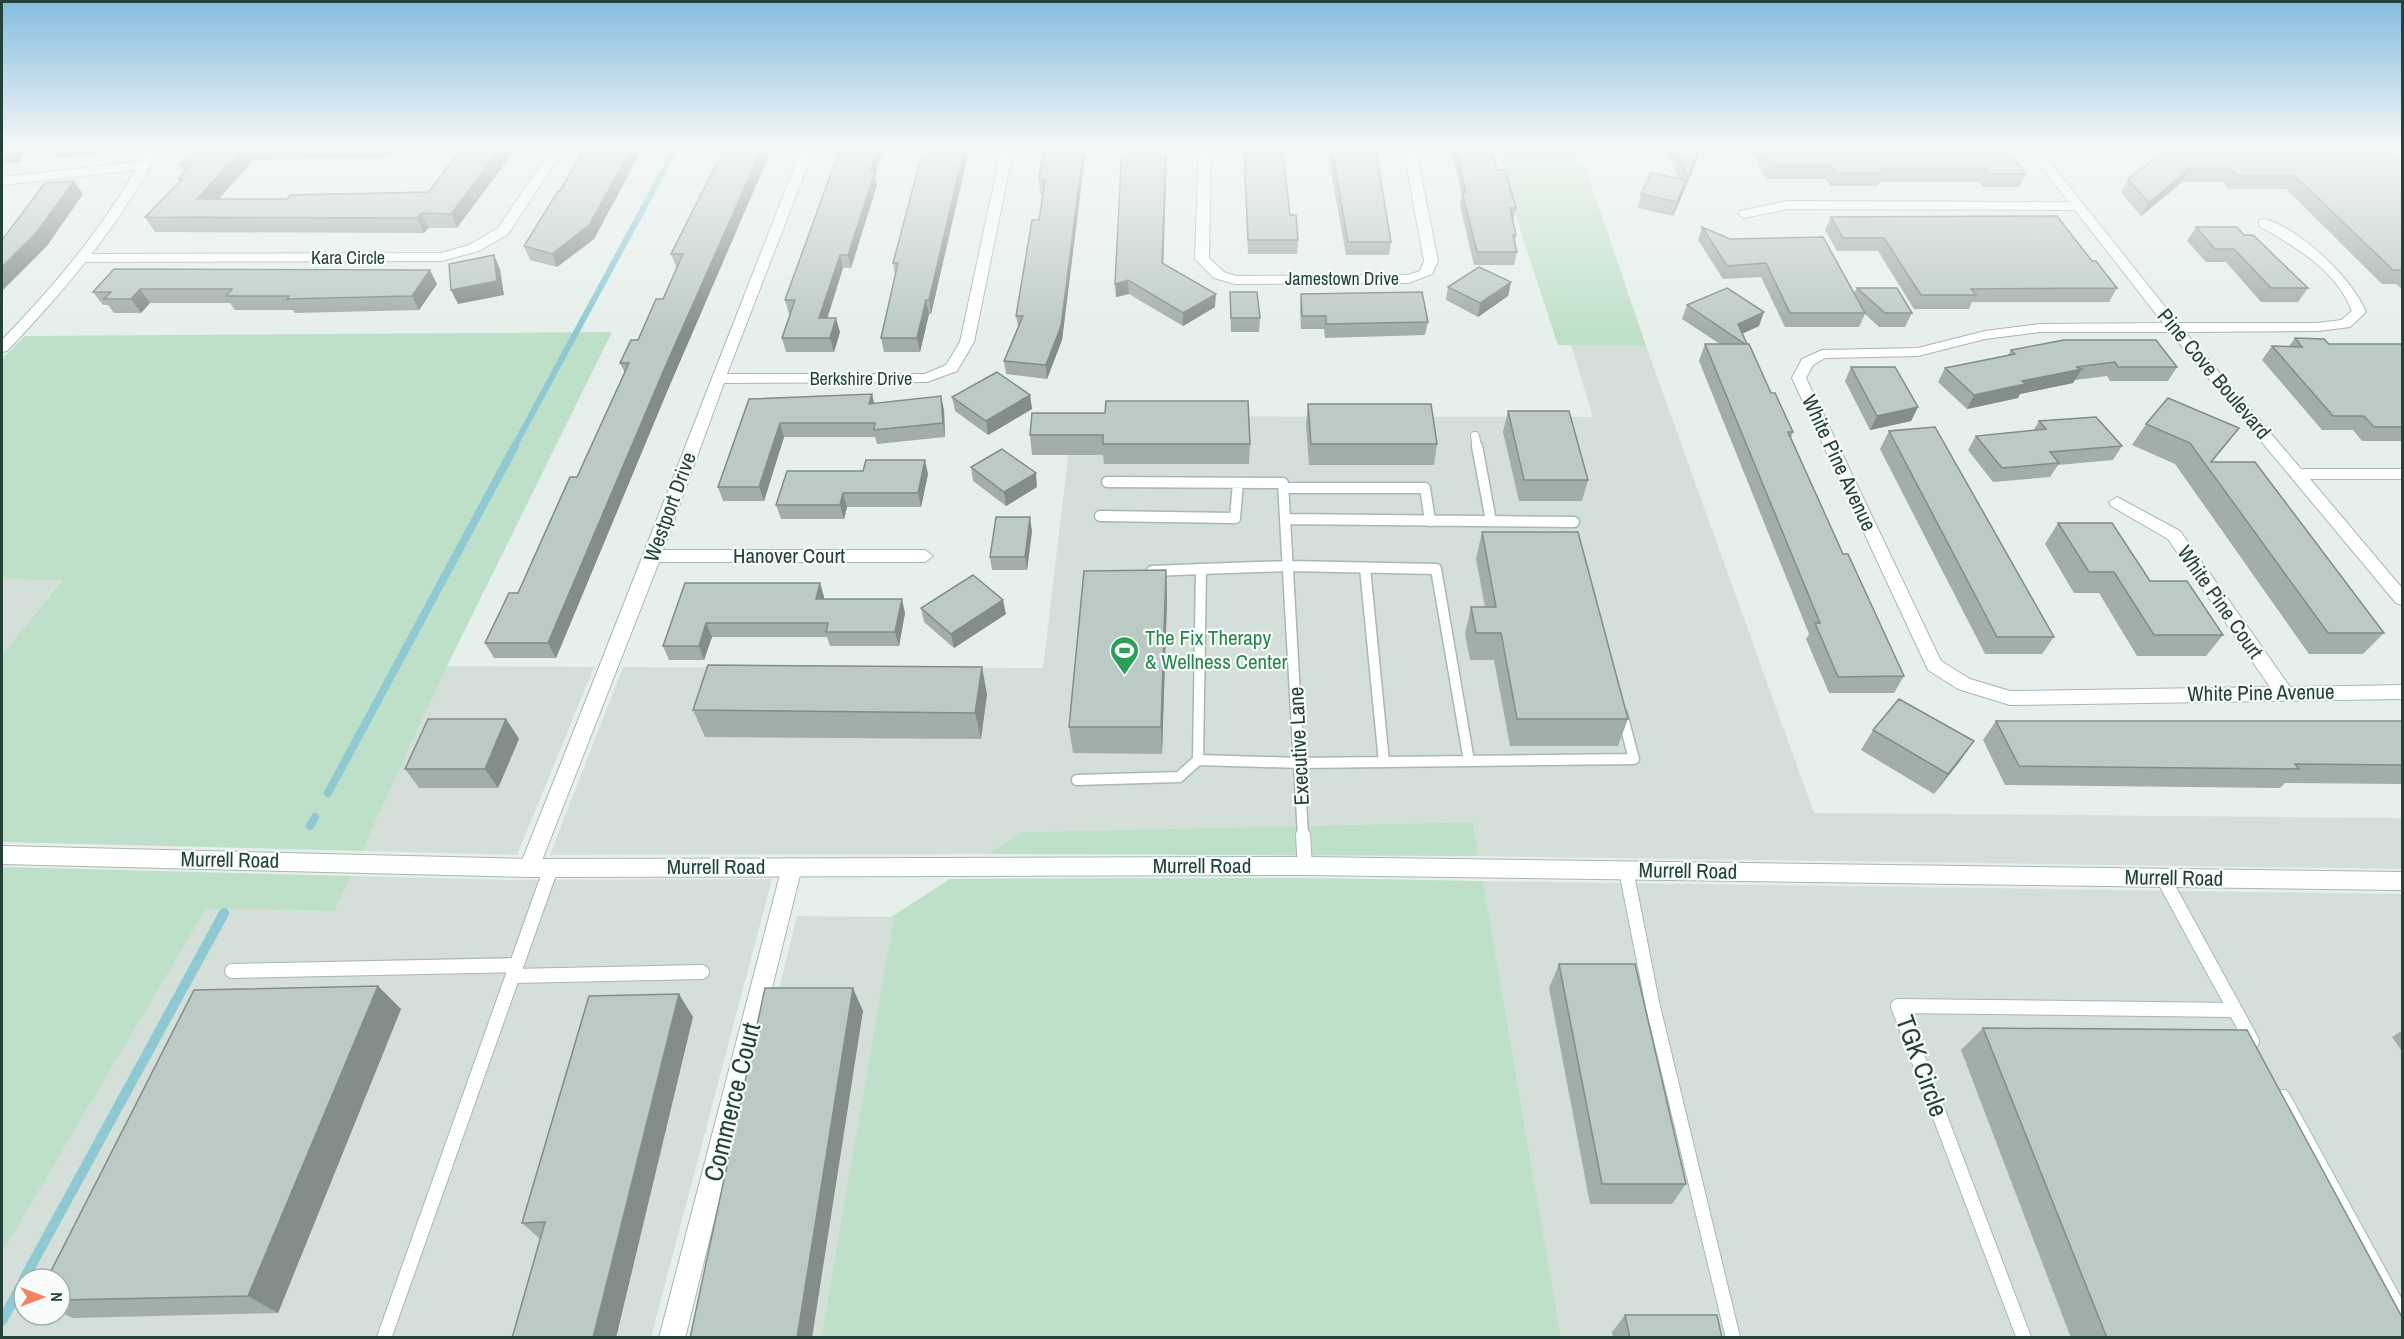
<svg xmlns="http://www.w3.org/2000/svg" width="2404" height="1339" viewBox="0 0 2404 1339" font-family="'Archivo Narrow',sans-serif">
	<rect width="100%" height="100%" fill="#e6efeb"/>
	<path fill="#d4dfda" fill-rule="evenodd" d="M1571,345L1646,346L1814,813L2402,818V869L1479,856L1473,822L1024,832L988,854L550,855L623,667L1043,668L1073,416L1593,417Z
		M2,579H62L2,655Z
		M447,666L594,667L517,855L362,851Z
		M351,876L507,880L772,879L651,1337L2,1338V1253L206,909L335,911ZM24,1279H60V1315H24Z
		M1483,881L2402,894V1337H1561Z
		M797,916L895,917L821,1337L693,1338Z"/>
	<path fill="#bfe0c8" d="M1499,146H1578L1646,346L1558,345L1521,232Z
		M612,332L447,666L362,851L2,842V655L62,580L2,579V359L25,336Z
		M1473,822L1479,856L988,854L1023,832Z
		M2,867L351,876L335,911L206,909L2,1253Z
		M1306,878L1483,881L1561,1337H821L894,917H891L950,879Z"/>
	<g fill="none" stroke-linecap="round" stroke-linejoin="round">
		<path stroke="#8ec9d4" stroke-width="6" d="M514,447L677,146"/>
		<path stroke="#8ec9d4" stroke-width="8" d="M328,793L515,446
			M310,826L315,817"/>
		<path stroke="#8ec9d4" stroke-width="10" d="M24,1279L224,913
			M2,1321L24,1280"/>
		<defs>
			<path id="service-far2" d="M1475,436L1477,447"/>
			<path id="service-far1" d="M1477,446L1491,521
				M1107,482L1283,483L1303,836
				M1284,488H1425L1430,521
				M1100,516L1235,518L1238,483
				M1286,519L1574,522
				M1289,566L1436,569L1469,761L1300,763L1198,760L1201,569Z
				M1365,568L1384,762
				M1152,571L1201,569
				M1469,761L1634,759L1622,714
				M1077,780L1179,777L1198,760"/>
			<path id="service" d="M1303,835L1305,866
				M1626,870L1653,1007L1733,1338
				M2163,878L2252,1041
				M232,971L516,965
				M513,976L702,972
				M2283,1097L2402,1314
				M384,1338L551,868
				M2024,1338L1898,1006L2234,1010"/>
			<path id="minor" d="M554,146H566L508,234L479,251L441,261L85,262L78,258L85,254L441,253L469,245L498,228Z
				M803,146H815L727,374H925L946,365L960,342L1002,146H1014L974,342L957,371L927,382L724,383L663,550H925L933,556L925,562H659L539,868L536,874L529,877L522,874L519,868C616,628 708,386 803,146Z
				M1199,146H1211L1209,258L1224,272L1236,276L1408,275L1420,271L1424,261L1403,146H1415L1438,261L1432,274L1409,283L1235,284L1214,278L1195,259Z
				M2025,146H2037L2178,323H2318L2341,320L2352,311C2336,270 2296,247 2259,226V220L2264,219C2300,228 2352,278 2366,312L2350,327L2318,331L2185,332L2301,469H2402V479H2310L2402,588V605L2396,603L2170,332H2040L1985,339L1918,356L1825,358L1813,365L1806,378L1941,661L1970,679L2010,691L2270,687L2168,539L2111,506L2109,502L2117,497L2180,531L2290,687L2402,685V699L2010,705L1958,689L1928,670L1792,378L1802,359L1822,350L1918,348L1985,331L2040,324L2163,323L2075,210L1787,209L1744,218L1738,214L1740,211L1787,201L2069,202Z
				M2388,146H2401L2402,156Z
				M146,161L150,162V168L2,185V177Z
				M792,858L799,861L802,867L685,1338H659L782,867L785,861Z"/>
			<path id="tertiary" d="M149,146H161C121,224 67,288 7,351L2,352V340C59,281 110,220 149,146Z
				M2,846L529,859L1305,857L2402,872V890L1305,875L529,877L2,864Z"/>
		</defs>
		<use href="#service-far2" stroke="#a8b8b2" stroke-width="10"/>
		<use href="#service-far1" stroke="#a8b8b2" stroke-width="13"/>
		<use href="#service" stroke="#a8b8b2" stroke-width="16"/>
		<use href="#minor" stroke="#a8b8b2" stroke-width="2"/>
		<use href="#tertiary" stroke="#a8b8b2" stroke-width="2"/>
		<use href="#service-far2" stroke="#fff" stroke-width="8"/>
		<use href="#service-far1" stroke="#fff" stroke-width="10"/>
		<use href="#service" stroke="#fff" stroke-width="14"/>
		<use href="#minor" fill="#fff" fill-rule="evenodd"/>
		<use href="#tertiary" fill="#fff" fill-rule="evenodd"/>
	</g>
	<path fill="#a1aea9" d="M198,146H397L388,157L253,160L219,199H287L429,192L463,146L457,228H428L424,233L155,232L145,217L180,182L178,179L185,172L180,165Z
		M586,146H638L637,148L639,155L594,239L557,267L530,260L524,246L560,191Z
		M773,146L669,387L556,658H494L485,643L518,593L577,477L625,373L620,363L638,340L663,299L677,269L671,254L721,155L720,151Z
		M924,146H970L931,314H929L920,352H884L881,338L895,275L893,263Z
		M1044,146H1086V148L1062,340L1047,379L1006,374L1004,361L1018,327L1016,316L1039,220L1043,194H1040L1039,180Z
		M1122,146H1167L1163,264L1215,307L1183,326L1129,294L1116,297Z
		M1243,146H1282L1290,215L1298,240L1297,254H1248Z
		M1329,146H1375L1391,242L1389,255H1346L1330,166Z
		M1450,146H1491L1497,170L1516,208L1513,221L1516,235L1515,243L1517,252L1514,265H1474L1460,205L1462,195Z
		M1664,146H1703L1673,216L1638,208L1641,194L1679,179Z
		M1748,146H1999L2026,174L2019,187H1983L1979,182H1880L1878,186H1830L1826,179H1766Z
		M2109,146H2382L2403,164V290L2396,284H2382L2286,189H2229L2222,182H2182L2141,216L2121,192L2128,179L2162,152H2115Z
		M875,176L877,185L851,268H843L827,318L840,332L834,352H786L782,338L790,314H789L785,300Z
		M1831,217L2092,261L2117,288L2109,302H1972L1969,309H1914L1878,251H1837L1825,230Z
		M1702,227L1854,293L1857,288L1912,313L1905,327H1879L1865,314L1859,327H1785L1761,277L1723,279L1698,240Z
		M2196,227L2244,235L2308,288L2298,302H2261L2226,262H2206L2187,241Z
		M114,269L437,284L419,310L295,313L293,310H235L230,303H150L141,313H114L108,305H103L93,292Z
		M1511,282L1508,296L1478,317L1446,300L1448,287Z
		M1230,292L1260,318L1259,332H1231Z
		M1301,294L1428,322L1425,335L1325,338L1324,329H1301L1300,308Z
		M1687,305L1759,326L1742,334L1771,393L1793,432L1791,438L1843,554L1904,676L1894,693H1829L1806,639L1809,634L1699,361L1705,344H1720L1682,319Z
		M2295,338L2329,344L2403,345V441H2362L2353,430H2322L2262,360L2272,346H2289Z
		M2011,350L2177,367L2168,381H2110L2107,376L2075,380L2073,383L2020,394L2018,398L1967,409L1938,382L1945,368L2008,355Z
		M1851,367L1918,407L1911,421L1870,430L1845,381Z
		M872,394L874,403L944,410L945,437L877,444L875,437H784L764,501H723L718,487L749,399Z
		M1030,395L1032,409L988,435L955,411L952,397Z
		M1308,404L1437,444L1434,465H1309L1306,425Z
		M1508,411L1588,480L1582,501H1519L1503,432Z
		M1032,413L1250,444L1249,464H1104L1103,455H1032L1030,435Z
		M2039,421L2122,446L2113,460L2058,465L2050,477L1993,482L1968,450L1976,436L2033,431Z
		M2146,424L2239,428L2212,462L2384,633L2363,654H2309L2175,464L2132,445Z
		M1889,431L2054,637L2042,654H1985L1880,449Z
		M971,467L1037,487L1006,506L973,481Z
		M863,471L928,474L921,507H847L844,519H781L776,505Z
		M2058,523L2150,581L2223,635L2206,656H2137L2099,593H2074L2045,544Z
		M1032,531L1027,570H992L990,557Z
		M1482,532L1628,719L1618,746H1510L1494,660H1470L1465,634L1471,607H1485L1476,559Z
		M1166,570L1167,598L1162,754L1073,753L1069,727Z
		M685,583H820L824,597V599L905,613L899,646H830L827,637H712L704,660H669L663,646Z
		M921,608L1006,614L954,648L924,622Z
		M987,694L981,739L705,737L693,710Z
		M506,719L519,739L498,788H419L405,769Z
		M1996,721H2403V784L2285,783L2280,788L2005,785L1983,740Z
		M1873,730L1960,761L1934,794L1861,750Z
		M1559,964L1686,1184L1672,1204H1590L1549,988Z
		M401,1009L278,1313L73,1318L60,1312V1279Z
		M693,1017L540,1239L522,1223Z
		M1983,1028L2403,1338H2071L1961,1050Z
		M2403,1030V1053L2392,1037Z
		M1625,1315L1722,1338H1613L1612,1332Z"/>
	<path fill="#838d89" d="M11,146H25L20,162L2,164V150Z
		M51,146H103L99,153L59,158Z
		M245,146L253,160L206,213L197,199Z
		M382,146H397L388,157Z
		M502,146H518L457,228L451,214Z
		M630,146H638L637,148L639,155L594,239L557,267L552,254Z
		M763,146H773L669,387L556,658L548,643L663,372Z
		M878,146H884L875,176L877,185L851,268L848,255L870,172Z
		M965,146H970L931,314L929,300Z
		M1084,146H1086V148L1062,340L1047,379L1046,365Z
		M1166,146H1167L1163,277L1162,263Z
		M1701,146H1703L1684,190L1688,177Z
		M2190,168L2182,182L2141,216L2149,203Z
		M1686,180L1683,194L1673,216L1677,202Z
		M74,181L83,194L47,246L2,291V267Z
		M421,213L428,228L424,233L417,218Z
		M494,255L500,269L504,295L458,304L451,290Z
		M840,255L843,268L823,332L819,318Z
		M430,270L437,284L419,310L412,296Z
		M1128,280L1129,294L1116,297L1115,284Z
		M1511,282L1508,296L1478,317L1480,303Z
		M140,289L150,303L141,313L131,299Z
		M1216,294L1215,307L1183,326V313Z
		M926,300L929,314L920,352L917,338Z
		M1764,312L1759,326L1734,337L1738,324Z
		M836,318L840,332L834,352L830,338Z
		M2082,369L2073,383L2020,394L2018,398L1967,409L1974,395L2022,381Z
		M872,394L875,408L869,404Z
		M1030,395L1032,409L988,435L986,421Z
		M941,396L944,410L945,437L943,423Z
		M1918,407L1911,421L1870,430L1877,416Z
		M780,423L784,437L764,501L759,487Z
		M925,460L928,474L921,507L918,493Z
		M1036,473L1037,487L1006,506L1004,492Z
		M843,493L847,507L844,519L840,505Z
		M1030,517L1032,531L1027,570L1025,557Z
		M1166,570L1167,598L1162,754L1161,727Z
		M820,583L824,597L820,613L816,599Z
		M902,599L905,613L899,646L895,632Z
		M1003,600L1006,614L954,648L951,634Z
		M706,623L712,637L704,660L699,646Z
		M982,667L987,694L981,739L975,713Z
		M506,719L519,739L498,788L485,769Z
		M1974,741L1960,761L1934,794L1948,774Z
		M378,986L401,1009L278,1313L248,1296Z
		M853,988L863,1011L812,1338H797Z
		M679,994L693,1017L616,1338H593Z"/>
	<path fill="#bbcac4" stroke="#838d89" stroke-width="1.5" d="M2,146H11L10,149L2,150Z
		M198,146H256H245L197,199H287L290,195L429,192L463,146H502L451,214L421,213L417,218L145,217L182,179H178L192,164L180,165Z
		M586,146H633L589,225L552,254L524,246L558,191H560Z
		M722,146H763L663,372L548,643H485L509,593H518L570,477H577L629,363H620L631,340H638L656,299H663L683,254H671L723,151H720Z
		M841,146H878L870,172H875L848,255H840L819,318H836L830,338H782L795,300H785Z
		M924,146H965L929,300H926L917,338H881L898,263H893Z
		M1044,146H1084L1061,326L1046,365L1004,361L1023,316H1016L1032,220H1039L1045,180H1039Z
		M1122,146H1166L1162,263L1216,294L1183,313L1128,280L1115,284Z
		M1244,146H1282L1290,215H1296L1298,240H1248Z
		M1331,146H1375L1391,242H1348Z
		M1455,146H1491L1497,170H1505L1516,208H1510L1516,235H1513L1517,252H1477L1462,192H1466Z
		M1674,146H1701L1688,177Z
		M1759,146H1999L2003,150H2007L2026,174H1989L1986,168H1880L1883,173H1835L1831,166H1770Z
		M2170,146H2382L2403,164V270H2393L2295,176H2237L2230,168H2190L2149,203L2128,179Z
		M1651,173L1686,180L1677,202L1641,194Z
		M74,181L37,232L2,267V240L45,183Z
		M2057,216L2092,261H2096L2117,288L1971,289L1976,295H1921L1884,238H1843L1831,217Z
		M1702,227L1730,239L1823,237L1865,313H1790L1766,263L1727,266Z
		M2196,227H2237L2244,235H2253L2308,288H2271L2234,249H2215Z
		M494,255L497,281L451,290L449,264Z
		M1479,267L1511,282L1480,303L1448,287Z
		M114,269L430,270L412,296L287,299L289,296H226L232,289H140L131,299H104L111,292H93Z
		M1727,288L1764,312L1738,324L1747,344H1745L1687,305Z
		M1857,288H1897L1912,313H1885Z
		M1230,292H1257L1260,318H1231Z
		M1422,292L1428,322L1326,324V316H1302L1301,294Z
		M2295,338L2324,339L2329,344H2401L2403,345V427H2374L2364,416H2333L2272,346L2302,347Z
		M2064,340H2156L2177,367H2118L2115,362L2076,367L2082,369L2022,381L2025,384L1974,395L1945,368L2015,354L2011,350Z
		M1705,344H1749L1771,393H1775L1793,432H1788L1843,554H1848L1904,676L1838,677L1815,623H1820Z
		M1851,367H1895L1918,407L1877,416Z
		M997,372L1030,395L986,421L952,397Z
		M872,394L869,404L941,396L943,423L874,430L875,423H780L759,487H718L749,399Z
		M2168,398L2239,428L2211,462H2255L2384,633H2328L2190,443L2146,424Z
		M1106,401H1248L1250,444H1103V435H1030L1032,413H1105Z
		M1308,404H1431L1437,444H1311Z
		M1508,411H1569L1588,480H1524Z
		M2096,417L2122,446L2050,452L2059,463L2002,468L1976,436L2046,429L2039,421Z
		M1935,427L2054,637H1997L1889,431Z
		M1002,449L1036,473L1004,492L971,467Z
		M866,460H925L918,493H843L840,505H776L787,471H863Z
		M996,517H1030L1025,557H990Z
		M2058,523H2112L2150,581H2187L2223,635H2154L2114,572H2089Z
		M1482,532H1578L1628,719H1517L1501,633H1476L1471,607H1496Z
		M1166,570L1161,727H1069L1084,571Z
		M973,575L1003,600L951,634L921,608Z
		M685,583H820L816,599H902L895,632H826L828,623H706L699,646H663Z
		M708,665L982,667L975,713L693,710Z
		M1899,699L1974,741L1948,774L1873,730Z
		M428,719H506L485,769H405Z
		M1996,721H2403V765L2295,764L2299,769L2019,766Z
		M1559,964H1635L1686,1184H1602Z
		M378,986L248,1296L60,1300V1279H47L194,990Z
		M765,988H853L797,1338H690Z
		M679,994L593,1338H512L545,1222L522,1223L589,996Z
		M1983,1028L2247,1030L2403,1319V1338H2107Z
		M1625,1315H1717L1722,1338H1630Z"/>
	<linearGradient id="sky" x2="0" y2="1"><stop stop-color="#84bce0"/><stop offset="0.44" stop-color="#f4f8f6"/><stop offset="1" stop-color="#f4f8f6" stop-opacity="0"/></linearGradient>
	<rect width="2404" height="333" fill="url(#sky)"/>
	<defs>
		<symbol id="stadium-pin" viewBox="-11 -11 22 30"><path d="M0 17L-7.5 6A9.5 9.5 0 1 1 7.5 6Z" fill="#2e9e5b" stroke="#f7fbf9"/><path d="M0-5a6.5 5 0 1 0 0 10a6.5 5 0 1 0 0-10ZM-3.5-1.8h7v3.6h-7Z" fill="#fff"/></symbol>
	</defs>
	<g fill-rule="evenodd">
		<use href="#stadium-pin" x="1108" y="634" width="33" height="45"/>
	</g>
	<g text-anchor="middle" stroke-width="4.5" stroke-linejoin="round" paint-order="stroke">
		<g font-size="18" fill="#24423a" stroke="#f7fbf9">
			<text x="348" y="264">Kara Circle</text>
			<text x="1342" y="285">Jamestown Drive</text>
			<text x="861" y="385">Berkshire Drive</text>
		</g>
		<g font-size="21" fill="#24423a" stroke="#f7fbf9">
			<text transform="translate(2214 374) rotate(50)" y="7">Pine Cove Boulevard</text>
			<text transform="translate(1839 463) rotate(65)" y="7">White Pine Avenue</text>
			<text transform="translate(670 507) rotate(-70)" y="7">Westport Drive</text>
			<text x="789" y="563">Hanover Court</text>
			<text transform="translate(2220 602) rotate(55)" y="7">White Pine Court</text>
			<text transform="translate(2261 693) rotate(-1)" y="7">White Pine Avenue</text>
			<text transform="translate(1299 746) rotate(-93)" y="7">Executive Lane</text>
			<text transform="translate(230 860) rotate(1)" y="7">Murrell Road</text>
			<text x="1202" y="873">Murrell Road</text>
			<text x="716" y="874">Murrell Road</text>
			<text transform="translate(1688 871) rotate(1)" y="7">Murrell Road</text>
			<text transform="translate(2174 878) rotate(1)" y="7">Murrell Road</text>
		</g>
		<g font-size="21" fill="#27864d" stroke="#f7fbf9" text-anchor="start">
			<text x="1145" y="645">The Fix Therapy<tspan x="1145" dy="24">&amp; Wellness Center</tspan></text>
		</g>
		<g font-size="26" fill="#24423a" stroke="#f7fbf9">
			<text transform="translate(1922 1066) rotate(70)" y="9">TGK Circle</text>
			<text transform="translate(732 1102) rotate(-76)" y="9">Commerce Court</text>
		</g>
	</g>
	<rect width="2404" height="1339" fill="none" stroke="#24423a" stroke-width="6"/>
	<g transform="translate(42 1297) rotate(90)"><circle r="28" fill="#f7fbf9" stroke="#a3b1ad" stroke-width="1.5"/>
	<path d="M0-4.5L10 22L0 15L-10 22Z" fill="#f4845f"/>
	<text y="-9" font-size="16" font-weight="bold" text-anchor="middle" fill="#24423a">N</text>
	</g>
</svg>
